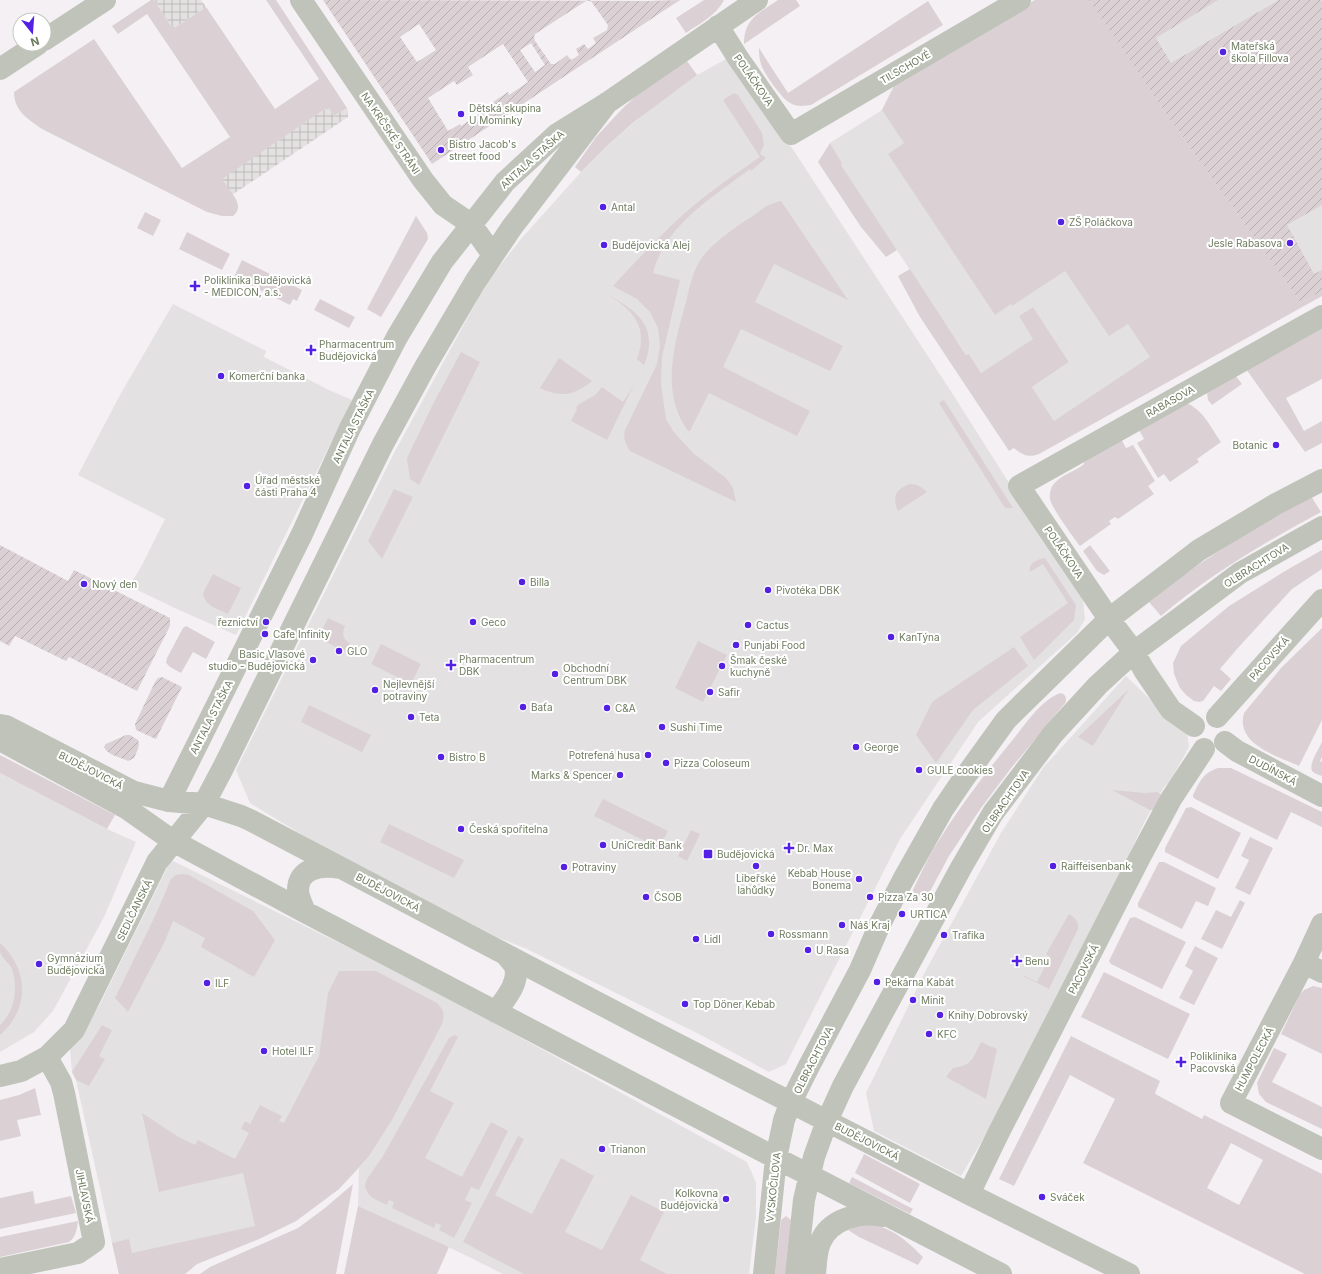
<svg xmlns="http://www.w3.org/2000/svg" width="1322" height="1274" viewBox="0 0 1322 1274" font-family="Inter,sans-serif">
	<defs>
		<pattern id="industrial-grid" width="8" height="8" patternUnits="userSpaceOnUse"><rect width="8" height="8" fill="#e3e1e1"/><path d="M0 4h8M4 0v8" fill="none" stroke="#bcbbba"/></pattern>
		<pattern id="garden-furrows" width="10" height="10" patternUnits="userSpaceOnUse"><rect width="10" height="10" fill="#dbd1d5"/><path d="M-1 1l2-2M0 10L10 0M9 11l2-2" fill="none" stroke="#b6afb0"/></pattern>
	</defs>
	<rect width="100%" height="100%" fill="#f4f0f4"/>
	<path fill="#e3e1e1" d="M1035,0H1321L1322,2V291L1063,435L1032,387L1069,362L1033,307L1019,316L1034,339L981,373L969,354L967,356L840,164L842,163L830,143L882,110L895,84Z
		M728,58L792,148L954,396L1083,600L1085,619L1077,633L978,722L900,839L786,1064L769,1072L701,1035L527,949L499,938L324,848L250,803L236,770L393,455L487,282L521,239L581,172L609,144L650,109L697,75Z
		M173,304L266,351L264,357L329,390L352,400L236,635L179,610L129,586L141,567L165,519L78,475L120,395Z
		M1126,676L1163,712L1187,732L1189,747L1171,780L1164,787L1145,821L1094,926L986,1134L961,1176L874,1131L866,1093L925,972L1001,833L1043,768Z
		M0,773L107,829L136,842L104,917L53,1011L34,1032L0,1052Z
		M171,860L372,959L503,1028L747,1162L756,1183V1217L749,1274H503L461,1253L358,1206L359,1168L339,1189L296,1221L259,1239L197,1264L185,1274H119L76,1080L72,1072L70,1049L83,1034L100,1004Z"/>
	<path fill="url(#industrial-grid)" d="M154,0H201L206,7L173,29Z
		M328,107L334,116L347,108L348,117L232,195L221,179Z"/>
	<path fill="#dbd1d5" fill-rule="evenodd" d="M151,0H154L173,29L206,7L275,109L319,79L266,0H276L347,108L334,116L328,107L222,179C228,190 247,205 233,216H222L207,212L42,129C28,119 14,111 14,92L94,39L182,168L230,137L147,14L118,34L112,26Z
		M704,0H724C716,16 700,23 686,33L676,18Z
		M778,0H796L800,6L744,44C744,19 759,13 778,0Z
		M1035,0H1089L1157,101L1301,303L1322,291V296L1039,454C1029,458 1022,455 1014,448L1009,451L920,317L898,276L910,269L966,355L969,354L981,373L1033,339L1019,316L1033,307L1069,362L1032,387L1054,421L1150,357L1128,324L1109,336L1065,271L1012,306L1011,304L995,315L888,154L904,143L882,110L895,84Z
		M928,1L943,25L811,105C804,106 797,107 790,103C782,99 763,72 761,64C759,58 759,54 759,48L788,93Z
		M687,61L697,75L634,122L609,144L581,172L575,167L596,137L622,109L636,96Z
		M734,93L738,95L762,133L764,145L760,154L766,158L751,171L750,169C713,197 665,225 653,273L680,280L662,357L661,384L666,419L673,431L693,453L726,478L733,488L736,502L630,451C625,444 623,438 625,430L657,364L660,346L658,328L650,312L637,299L613,286C634,263 655,241 677,220C703,196 732,176 760,157L723,100Z
		M830,143L842,163L841,165L897,250L886,257L861,227L818,162Z
		M781,201L848,300L774,264L755,302L843,346L830,371L741,329L723,367L810,411L797,436L709,393L690,431H688C660,393 674,344 686,302C689,289 692,274 699,262C709,245 737,226 754,215C759,212 764,207 769,205C773,203 777,202 781,201Z
		M145,212L161,220L153,236L137,228Z
		M416,216L427,233L428,239L381,317L367,309Z
		M187,232L230,254L222,270L179,249Z
		M242,260L302,290L297,301L293,299L290,305L234,277Z
		M607,294C636,310 660,327 644,365L637,359C649,327 633,310 607,294Z
		M320,299L355,317L349,328L314,310Z
		M1322,326V379L1286,398L1304,431L1322,421V443L1305,452L1246,369Z
		M461,352L480,362L419,485L410,479L407,458L433,404Z
		M559,358L592,381C575,395 562,398 542,389L540,388Z
		M1235,375L1242,384L1212,405L1208,400L1207,393Z
		M634,385L607,440L571,421L577,409L576,408L579,404L595,395L602,387L623,402Z
		M944,400L1013,508H1006L1003,505L939,403Z
		M1186,403C1203,409 1211,428 1221,442L1197,459L1199,462L1170,482L1164,474L1158,478L1137,443L1144,439L1138,428Z
		M1120,437L1126,448L1133,445L1155,481L1148,486L1154,494L1118,519L1115,517L1109,521L1111,524L1080,546C1073,537 1051,507 1050,499C1049,491 1052,484 1058,480C1066,473 1076,471 1084,464V462Z
		M910,484C918,484 922,487 927,492L898,511C892,498 895,489 910,484Z
		M394,489L413,497L382,559L368,541Z
		M1311,496L1321,512C1265,542 1209,575 1161,616L1149,602C1199,560 1255,529 1311,496Z
		M1090,545L1110,571L1104,575L1097,571L1083,551Z
		M1322,550V569L1292,589L1237,649L1220,669L1231,679L1221,691L1214,686L1203,701L1199,702L1194,701L1186,695L1180,688L1174,674L1173,663L1181,646L1229,606L1285,571Z
		M1045,558L1076,605L1074,620L1034,660L1020,637L1068,603L1043,564L1030,572C1028,563 1037,559 1045,558Z
		M213,574L241,588L228,614C217,608 205,607 203,593Z
		M328,618L345,626C342,633 342,639 350,643L346,652L318,638Z
		M186,626L215,642L206,659L193,652L181,673L170,667L166,663L167,658L183,628Z
		M1322,628V720L1299,766C1277,756 1235,744 1244,713L1282,667Z
		M698,641L727,655L703,702L675,688Z
		M381,644L421,664L411,684L371,664Z
		M1014,647L1028,666L973,710L936,763L916,735L932,702Z
		M1129,689L1093,746L1078,737Z
		M1061,693C1066,695 1066,697 1066,702L1012,767L981,808L949,856L926,899L912,892C919,877 926,862 934,848C958,809 986,772 1015,737C1026,723 1043,698 1061,693Z
		M309,705L371,735L362,752L301,722Z
		M1322,742V757L1320,761L1322,762V776C1320,775 1315,774 1313,772C1307,766 1319,749 1322,742Z
		M0,755L115,815L107,829L0,773Z
		M1218,768H1231L1322,812V827L1291,812L1277,840L1195,799L1193,797V795C1200,781 1203,773 1218,768Z
		M1112,790L1145,793L1157,792L1166,798L1155,810H1150Z
		M603,799L668,831L659,848L594,816Z
		M1191,807L1241,833L1218,879L1165,852V848L1186,808Z
		M389,824L464,860L454,878L380,842Z
		M691,830L700,834L687,861L678,856Z
		M1250,837L1273,848L1250,895L1235,888L1249,860L1241,856Z
		M1159,862H1164L1216,888L1208,906L1196,901L1182,929L1138,907V903Z
		M182,874L189,875L253,911L275,940L254,977L201,947L205,938L173,921L165,941L128,1012L115,998L156,914L171,879L176,875Z
		M1240,900L1245,903L1222,949L1201,939L1216,910L1231,917Z
		M1069,914C1075,918 1079,921 1078,929L1049,989L1023,976H1025L1037,982L1050,957L1046,954Z
		M1135,917L1186,942L1162,989L1111,964L1109,961L1130,918Z
		M0,943C29,969 30,1009 0,1035V1025C15,1011 19,986 11,967C8,962 1,957 0,952C0,949 0,945 0,943Z
		M1195,946L1218,958L1194,1005L1179,998L1193,971L1185,966Z
		M339,971H376L437,1003C444,1010 445,1015 442,1024L392,1120L369,1156L339,1189L296,1221L259,1239L197,1264L185,1274H119L112,1243L129,1239L132,1253L255,1226L243,1173L159,1192L142,1113L177,1136L195,1145L198,1140L235,1159L249,1133L241,1129L245,1121L250,1124L260,1105L282,1116L279,1121L284,1123L319,1056L328,993Z
		M1104,972L1190,1014L1168,1059L1081,1017Z
		M1313,986L1322,988V1054L1281,1034L1300,994L1304,990Z
		M102,1025L112,1030L99,1056L105,1059L89,1086L76,1080L72,1072Z
		M455,1035L458,1037L430,1091L454,1103L425,1158L462,1177L491,1122L508,1131L479,1190L471,1187L465,1200L472,1203L454,1238L439,1230L441,1225L436,1223L434,1228L392,1208L394,1202L389,1200L387,1205C377,1200 366,1197 365,1185L367,1179L383,1156L449,1038Z
		M1071,1036L1160,1081L1155,1093L1157,1095L1202,1119L1204,1115L1322,1174V1274H1305L1083,1163L1115,1099L1070,1075L1014,1186L999,1179ZM1231,1143L1263,1160L1239,1205L1207,1188Z
		M981,1042L997,1049L986,1099L946,1077L953,1068C973,1065 972,1059 981,1042Z
		M1274,1048L1287,1054L1272,1082L1322,1107V1129L1266,1102L1259,1094L1257,1083Z
		M35,1088L41,1115L17,1120L21,1136L0,1141V1100L19,1095Z
		M518,1136L524,1139L495,1195L532,1214L561,1158L594,1176L565,1232L602,1250L631,1195L664,1212L640,1260L667,1274H524L463,1242Z
		M864,1154L920,1184L910,1203L855,1173Z
		M852,1177L913,1209L910,1214L849,1183Z
		M353,1184L336,1274H200L210,1267L298,1228L325,1208Z
		M33,1191L35,1204L71,1196L76,1213L0,1229V1198Z
		M358,1206L449,1247L437,1274H344Z
		M786,1216L791,1220L785,1274H775L781,1220Z
		M78,1221C77,1229 76,1237 69,1242L0,1257V1237Z
		M874,1224C897,1232 906,1240 923,1257L918,1265L859,1237L848,1230L858,1226Z"/>
	<path fill="url(#garden-furrows)" fill-rule="evenodd" d="M323,0L649,1L680,0L432,164ZM589,0C593,2 604,20 608,25L607,30L593,38L596,43L588,49L584,44L576,49L579,55L571,60L567,55L555,64H551L535,41L534,37L535,34L586,1ZM419,24L436,50L417,62L400,37ZM531,43L545,65L535,72L520,50ZM503,44L528,82L509,95L508,92L490,104V106L461,126L460,124L448,131L428,98L454,81L457,85L473,75L468,67Z
		M1089,0H1218L1156,38L1171,63L1279,0H1321L1322,2V205L1287,225L1314,274L1322,270V291L1301,303L1157,101Z
		M0,545L68,581L74,570L170,618V625L169,628L137,691L69,657L66,661L15,636L9,646L0,641Z
		M162,677L182,687L156,739L136,730L135,724L155,682L158,678Z
		M126,735H130L138,740L139,744L138,749L134,758L128,761C120,757 107,755 104,747L106,744Z"/>
	<g fill="none" stroke-linecap="round" stroke-linejoin="round">
		<path stroke="#bfc3ba" stroke-width="22" d="M301,0L423,180L443,205L471,224L493,255
			M718,26L738,58L791,134L1020,0
			M44,40L105,0
			M0,69L38,44
			M1217,717L1322,600
			M0,725L6,726L134,792L169,801L204,804L241,816L250,820L642,1026L969,1194L1129,1274
			M1194,726L1171,710L1144,670L1134,652L1109,619L1019,486L1322,316
			M0,740L126,808L173,841L305,912L776,1158L1001,1274
			M1225,742L1237,751L1322,796
			M169,801L302,534L350,428L397,337L442,262L505,182L557,134L607,103L757,0
			M305,912C303,906 299,899 298,892C297,867 322,865 340,868
			M1322,924L1304,963L1231,1103L1322,1149
			M1304,963L1322,972
			M496,1012C504,1000 520,983 515,967C513,962 508,958 505,954
			M0,1076L21,1071L47,1057L74,1030L157,862L204,804L223,768L383,444L425,367L475,282L512,227L607,103
			M969,1194L998,1134L1140,857L1171,799L1204,749
			M0,1269L78,1253L94,1242L64,1093L61,1082L47,1057
			M764,1274L776,1158L784,1120L791,1102L808,1068L860,970L880,924L903,880L943,809L962,781L1006,720L1109,619L1199,550L1276,504L1322,480
			M796,1274L804,1200L814,1157L827,1121L843,1086L962,866L993,813L1053,734L1098,685L1134,652L1240,573L1322,527
			M815,1274C816,1264 816,1252 820,1243C829,1219 860,1211 883,1216"/>
	</g>
	<g fill="#5320e4" stroke="#fff" stroke-width="1.5">
		<circle cx="1223" cy="52" r="4"/>
		<circle cx="461" cy="114" r="4"/>
		<circle cx="441" cy="150" r="4"/>
		<circle cx="603" cy="207" r="4"/>
		<circle cx="1061" cy="222" r="4"/>
		<circle cx="1290" cy="243" r="4"/>
		<circle cx="604" cy="245" r="4"/>
		<path d="M193 280h4v4h4v4h-4v4h-4v-4h-4v-4h4z"/>
		<path d="M309 344h4v4h4v4h-4v4h-4v-4h-4v-4h4z"/>
		<circle cx="221" cy="376" r="4"/>
		<circle cx="1276" cy="445" r="4"/>
		<circle cx="247" cy="486" r="4"/>
		<circle cx="522" cy="582" r="4"/>
		<circle cx="84" cy="584" r="4"/>
		<circle cx="768" cy="590" r="4"/>
		<circle cx="266" cy="622" r="4"/>
		<circle cx="473" cy="622" r="4"/>
		<circle cx="748" cy="625" r="4"/>
		<circle cx="265" cy="634" r="4"/>
		<circle cx="891" cy="637" r="4"/>
		<circle cx="736" cy="645" r="4"/>
		<circle cx="339" cy="651" r="4"/>
		<circle cx="313" cy="660" r="4"/>
		<path d="M449 659h4v4h4v4h-4v4h-4v-4h-4v-4h4z"/>
		<circle cx="722" cy="666" r="4"/>
		<circle cx="555" cy="674" r="4"/>
		<circle cx="375" cy="690" r="4"/>
		<circle cx="710" cy="692" r="4"/>
		<circle cx="523" cy="707" r="4"/>
		<circle cx="607" cy="708" r="4"/>
		<circle cx="411" cy="717" r="4"/>
		<circle cx="662" cy="727" r="4"/>
		<circle cx="856" cy="747" r="4"/>
		<circle cx="648" cy="755" r="4"/>
		<circle cx="441" cy="757" r="4"/>
		<circle cx="666" cy="763" r="4"/>
		<circle cx="919" cy="770" r="4"/>
		<circle cx="620" cy="775" r="4"/>
		<circle cx="461" cy="829" r="4"/>
		<circle cx="603" cy="845" r="4"/>
		<path d="M787 842h4v4h4v4h-4v4h-4v-4h-4v-4h4z"/>
		<rect x="703" y="849" width="10" height="10" rx="2"/>
		<circle cx="756" cy="866" r="4"/>
		<circle cx="1053" cy="866" r="4"/>
		<circle cx="564" cy="867" r="4"/>
		<circle cx="859" cy="879" r="4"/>
		<circle cx="646" cy="897" r="4"/>
		<circle cx="870" cy="897" r="4"/>
		<circle cx="902" cy="914" r="4"/>
		<circle cx="842" cy="925" r="4"/>
		<circle cx="771" cy="934" r="4"/>
		<circle cx="944" cy="935" r="4"/>
		<circle cx="696" cy="939" r="4"/>
		<circle cx="808" cy="950" r="4"/>
		<path d="M1015 955h4v4h4v4h-4v4h-4v-4h-4v-4h4z"/>
		<circle cx="39" cy="964" r="4"/>
		<circle cx="877" cy="982" r="4"/>
		<circle cx="207" cy="983" r="4"/>
		<circle cx="913" cy="1000" r="4"/>
		<circle cx="685" cy="1004" r="4"/>
		<circle cx="940" cy="1015" r="4"/>
		<circle cx="929" cy="1034" r="4"/>
		<circle cx="264" cy="1051" r="4"/>
		<path d="M1179 1056h4v4h4v4h-4v4h-4v-4h-4v-4h4z"/>
		<circle cx="602" cy="1149" r="4"/>
		<circle cx="1042" cy="1197" r="4"/>
		<circle cx="726" cy="1199" r="4"/>
	</g>
	<g text-anchor="middle" stroke-width="4" stroke-linejoin="round" paint-order="stroke">
		<g font-size="10" fill="#6e7b5f" stroke="#fff" text-anchor="start">
			<text x="1231" y="50">Mateřská<tspan x="1231" dy="12">škola Fillova</tspan></text>
			<text x="469" y="112">Dětská skupina<tspan x="469" dy="12">U Mominky</tspan></text>
			<text x="449" y="148">Bistro Jacob's<tspan x="449" dy="12">street food</tspan></text>
			<text x="611" y="211">Antal</text>
			<text x="1069" y="226">ZŠ Poláčkova</text>
			<text x="1282" y="247" text-anchor="end">Jesle Rabasova</text>
			<text x="612" y="249">Budějovická Alej</text>
			<text x="204" y="284">Poliklinika Budějovická<tspan x="204" dy="12">- MEDICON, a.s.</tspan></text>
			<text x="319" y="348">Pharmacentrum<tspan x="319" dy="12">Budějovická</tspan></text>
			<text x="229" y="380">Komerční banka</text>
			<text x="1268" y="449" text-anchor="end">Botanic</text>
			<text x="255" y="484">Úřad městské<tspan x="255" dy="12">části Praha 4</tspan></text>
			<text x="530" y="586">Billa</text>
			<text x="92" y="588">Nový den</text>
			<text x="776" y="594">Pivotéka DBK</text>
			<text x="258" y="626" text-anchor="end">řeznictví</text>
			<text x="481" y="626">Geco</text>
			<text x="756" y="629">Cactus</text>
			<text x="273" y="638">Cafe Infinity</text>
			<text x="899" y="641">KanTýna</text>
			<text x="744" y="649">Punjabi Food</text>
			<text x="347" y="655">GLO</text>
			<text x="305" y="658" text-anchor="end">Basic Vlasové<tspan x="305" dy="12">studio - Budějovická</tspan></text>
			<text x="459" y="663">Pharmacentrum<tspan x="459" dy="12">DBK</tspan></text>
			<text x="730" y="664">Šmak české<tspan x="730" dy="12">kuchyně</tspan></text>
			<text x="563" y="672">Obchodní<tspan x="563" dy="12">Centrum DBK</tspan></text>
			<text x="383" y="688">Nejlevnější<tspan x="383" dy="12">potraviny</tspan></text>
			<text x="718" y="696">Safir</text>
			<text x="531" y="711">Baťa</text>
			<text x="615" y="712">C&amp;A</text>
			<text x="419" y="721">Teta</text>
			<text x="670" y="731">Sushi Time</text>
			<text x="864" y="751">George</text>
			<text x="640" y="759" text-anchor="end">Potrefená husa</text>
			<text x="449" y="761">Bistro B</text>
			<text x="674" y="767">Pizza Coloseum</text>
			<text x="927" y="774">GULE cookies</text>
			<text x="612" y="779" text-anchor="end">Marks &amp; Spencer</text>
			<text x="469" y="833">Česká spořitelna</text>
			<text x="611" y="849">UniCredit Bank</text>
			<text x="797" y="852">Dr. Max</text>
			<text x="717" y="858">Budějovická</text>
			<text x="1061" y="870">Raiffeisenbank</text>
			<text x="572" y="871">Potraviny</text>
			<text x="851" y="877" text-anchor="end">Kebab House<tspan x="851" dy="12">Bonema</tspan></text>
			<text x="756" y="882" text-anchor="middle">Libeřské<tspan x="756" dy="12">lahůdky</tspan></text>
			<text x="654" y="901">ČSOB</text>
			<text x="878" y="901">Pizza Za 30</text>
			<text x="910" y="918">URTICA</text>
			<text x="850" y="929">Náš Kraj</text>
			<text x="779" y="938">Rossmann</text>
			<text x="952" y="939">Trafika</text>
			<text x="704" y="943">Lidl</text>
			<text x="816" y="954">U Rasa</text>
			<text x="47" y="962">Gymnázium<tspan x="47" dy="12">Budějovická</tspan></text>
			<text x="1025" y="965">Benu</text>
			<text x="885" y="986">Pekárna Kabát</text>
			<text x="215" y="987">ILF</text>
			<text x="921" y="1004">Minit</text>
			<text x="693" y="1008">Top Döner Kebab</text>
			<text x="948" y="1019">Knihy Dobrovský</text>
			<text x="937" y="1038">KFC</text>
			<text x="272" y="1055">Hotel ILF</text>
			<text x="1190" y="1060">Poliklinika<tspan x="1190" dy="12">Pacovská</tspan></text>
			<text x="610" y="1153">Trianon</text>
			<text x="718" y="1197" text-anchor="end">Kolkovna<tspan x="718" dy="12">Budějovická</tspan></text>
			<text x="1050" y="1201">Sváček</text>
		</g>
		<g font-size="10" fill="#6e7b5f" stroke="#fff">
			<text transform="translate(905 67) rotate(-30)" y="4">TILSCHOVÉ</text>
			<text transform="translate(754 80) rotate(55)" y="4">POLÁČKOVA</text>
			<text transform="translate(391 133) rotate(56)" y="4">NA KRČSKÉ STRÁNI</text>
			<text transform="translate(532 159) rotate(-42)" y="4">ANTALA STAŠKA</text>
			<text transform="translate(1170 401) rotate(-29)" y="4">RABASOVA</text>
			<text transform="translate(353 426) rotate(-64)" y="4">ANTALA STAŠKA</text>
			<text transform="translate(1064 552) rotate(56)" y="4">POLÁČKOVA</text>
			<text transform="translate(1256 565) rotate(-32)" y="4">OLBRACHTOVA</text>
			<text transform="translate(1269 658) rotate(-48)" y="4">PACOVSKÁ</text>
			<text transform="translate(211 717) rotate(-63)" y="4">ANTALA STAŠKA</text>
			<text transform="translate(91 770) rotate(27)" y="4">BUDĚJOVICKÁ</text>
			<text transform="translate(1273 770) rotate(28)" y="4">DUDÍNSKÁ</text>
			<text transform="translate(1005 801) rotate(-55)" y="4">OLBRACHTOVA</text>
			<text transform="translate(388 892) rotate(28)" y="4">BUDĚJOVICKÁ</text>
			<text transform="translate(134 910) rotate(-64)" y="4">SEDLČANSKÁ</text>
			<text transform="translate(1083 969) rotate(-63)" y="4">PACOVSKÁ</text>
			<text transform="translate(1254 1059) rotate(-62)" y="4">HUMPOLECKÁ</text>
			<text transform="translate(813 1060) rotate(-63)" y="4">OLBRACHTOVA</text>
			<text transform="translate(867 1141) rotate(27)" y="4">BUDĚJOVICKÁ</text>
			<text transform="translate(773 1187) rotate(-84)" y="4">VYSKOČILOVA</text>
			<text transform="translate(85 1196) rotate(78)" y="4">JIHLAVSKÁ</text>
		</g>
	</g>
	<g transform="translate(32 32) rotate(163)"><circle r="19" fill="#ffffff" stroke="#c5cabf"/>
	<path d="M0-3L7 15L0 10L-7 15Z" fill="#5320e4"/>
	<text y="-6" font-size="11" font-weight="bold" text-anchor="middle" fill="#6e7b5f">N</text>
	</g>
</svg>
